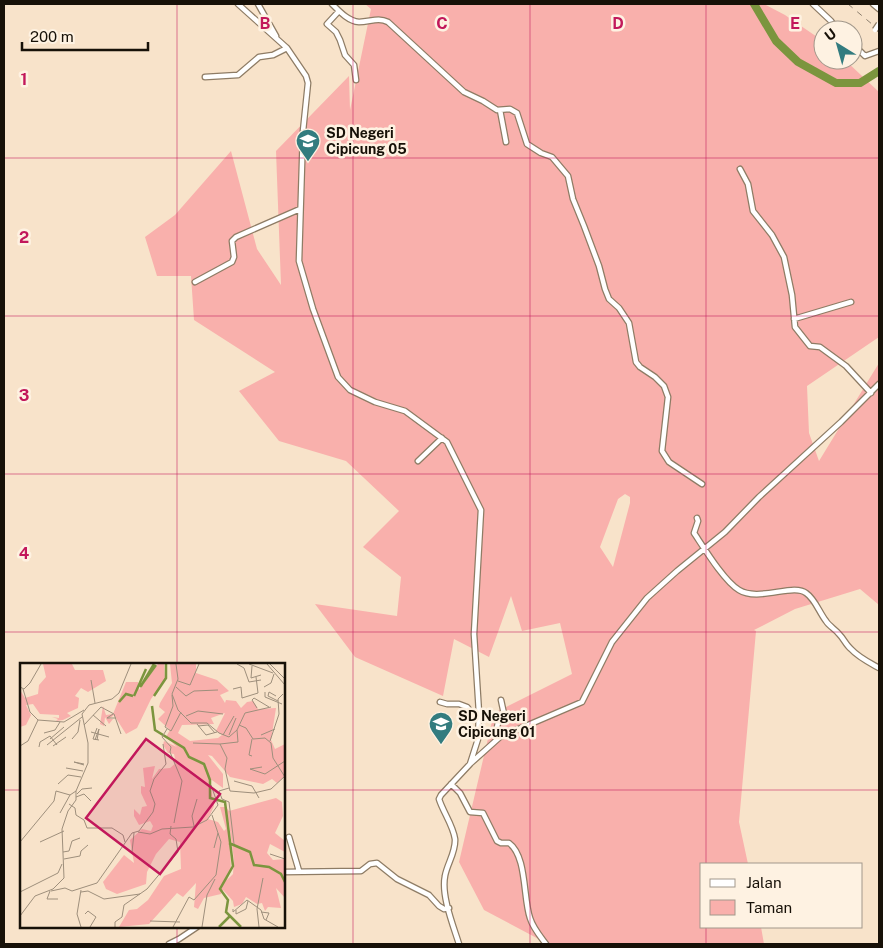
<svg xmlns="http://www.w3.org/2000/svg" width="883" height="948" viewBox="0 0 883 948" font-family="'Public Sans',sans-serif">
	<rect width="100%" height="100%" fill="#f8e3ca"/>
	<path fill="#f9b0ac" fill-rule="evenodd" d="M365,4H764L785,15L823,41V60H845L879,92V337L807,386L809,433L819,461L879,363V605L860,589L795,609L754,630L756,631L739,822L748,864H702V927H761L764,944H548L484,910L459,862L494,713L572,674L560,623L522,631L511,596L489,657L454,639L443,696L355,657L315,604L397,616L401,577L363,547L399,511L346,461L279,441L239,391L275,372L194,320L191,276H157L145,237L175,215L231,151L257,249L281,285L276,151L349,76L350,110L371,9ZM625,494L630,497V503L613,567L600,547L618,499Z"/>
	<g fill="none" stroke-linecap="round" stroke-linejoin="round">
		<path stroke="#7b953e" stroke-width="8" d="M754,4L776,41L798,62L836,83H860L879,71"/>
		<defs>
			<path id="minor" d="M238,4L287,48L306,76L308,83L303,131L299,261L313,309L338,377L350,390L375,402L405,411L447,442L481,510L474,634L479,713L478,739L470,764L441,795L439,799C443,812 453,825 455,839C456,852 447,864 445,876C441,895 453,925 459,944
				M258,4L276,36
				M332,4C339,11 348,21 359,22C370,22 378,17 388,22L464,92L483,101L497,110L510,109L517,113L527,144L541,153L552,157L568,176L573,199L584,226L599,266L605,289L609,299L619,308L629,323L636,362L640,367L655,377L664,386L668,397L662,451L669,462L702,484
				M813,4L831,21L837,30
				M873,4L879,9
				M339,11L327,24L336,32L340,40L345,55L354,65L356,80
				M853,44L865,56L879,51
				M205,77L238,75L259,57L273,55L287,48
				M500,110L506,142
				M740,169L748,184L753,211L772,235L784,257L792,295L795,327L810,346L820,347L846,366L871,393
				M195,282L232,262L234,257L232,241L236,237L300,209
				M794,319L851,302
				M418,461L442,438
				M697,518L698,521L694,533C704,548 724,581 739,590C758,602 794,583 806,593C815,599 819,612 826,621C829,626 835,629 839,634C844,639 846,645 851,649C858,657 870,663 879,668
				M440,702L447,704H459L467,707L471,712L499,719
				M497,738C496,728 497,721 504,714L501,700
				M471,763L500,737L582,702L612,642L647,598L677,571L725,532L759,497L841,422L879,384
				M451,784L460,793L470,812L483,813L497,841L501,843H509C527,856 523,898 530,918C533,928 540,936 546,944
				M289,837L299,871
				M284,872L361,871L370,864L377,863L397,879L429,895L439,906L444,909L449,908
				M169,944L179,939L197,927"/>
		</defs>
		<use href="#minor" stroke="#8e7c65" stroke-width="7"/>
		<use href="#minor" stroke="#fff" stroke-width="4.5"/>
		<path stroke="#8d7f6e" stroke-width="1" stroke-dasharray="6 6" stroke-linecap="butt" d="M848,4L879,30"/>
		<defs>
			<path id="minor-bridge" d="M875,30L879,24"/>
		</defs>
		<use href="#minor-bridge" stroke="#8e7c65" stroke-width="7" stroke-linecap="butt"/>
		<use href="#minor-bridge" stroke="#fff" stroke-width="4.5"/>
	</g>
	<path fill="none" stroke="#c2185b" stroke-width="1" stroke-opacity="0.55" d="M177,4V664M353,4V944M530,4V944M706,4V864M4,158H879M4,316H879M4,474H879M4,632H879M4,790H21M284,790H879M177,927V944M706,927V944"/>
	<defs>
		<symbol id="school-pin" viewBox="-11 -11 22 30"><path d="M0 17L-7.5 6A9.5 9.5 0 1 1 7.5 6Z" fill="#337c7f" stroke="#fef2e2"/><path d="M0-5L7-2L0 1L-7-2ZM-4 1L0 2.5L4 1V4Q0 6-4 4Z" fill="#fff"/></symbol>
	</defs>
	<g fill-rule="evenodd">
		<use href="#school-pin" x="294" y="127" width="28" height="38"/>
		<use href="#school-pin" x="427" y="710" width="28" height="38"/>
	</g>
	<g text-anchor="middle" stroke-width="5" stroke-linejoin="round" paint-order="stroke">
		<g font-size="14" font-weight="bold" fill="#171108" stroke="#fef2e2" text-anchor="start">
			<text x="326" y="138">SD Negeri<tspan x="326" dy="16">Cipicung 05</tspan></text>
			<text x="458" y="721">SD Negeri<tspan x="458" dy="16">Cipicung 01</tspan></text>
		</g>
	</g>
	<g transform="translate(20 663)">
		<rect width="265" height="265" fill="#f8e3ca"/>
		<path d="M23,1H52L55,7H83L86,18L68,29L61,25L55,33L59,35L58,45L47,50L51,53L43,57L36,58L38,56L32,54L39,55V52L20,51L13,41L6,42L11,52L6,62L0,64V27L5,35L18,31L19,22L26,14ZM138,1H144L145,16L131,36L117,65L106,71L94,52L89,56H93L89,61L85,54L84,63L80,61L83,43L86,52L93,51L106,19H118L119,27ZM150,1H176V10L197,17L209,28L200,32L205,40L206,37L216,38L221,45L227,39L233,38L238,46L256,45L251,77L255,86L265,81V113L257,120L252,116L243,121L210,114L192,93L188,92L203,111V125L189,115L194,143L188,156L198,159L204,168L206,166L200,144H206L209,148L256,135L262,139L263,153L255,170L265,178V189L250,181L247,190L253,197L265,196V235L256,225L261,245L248,244L245,248L242,240L237,241L226,234L222,241L214,244L213,238L203,227L201,231L184,235L178,246L174,244L176,220L163,234L157,230L129,261L99,264L109,247L117,246L128,237L144,213L161,206L160,179L149,176L136,191L127,209L126,221L97,231L86,226L83,219L104,192L114,200L110,177L122,166L131,168L133,163L130,158L119,162L114,153V146L120,152L122,144L127,143L121,130V123L125,124L123,105L135,103L132,116L139,106L150,105L156,100L154,91L148,90L143,82L144,78L157,84L146,74L150,67L138,56L145,49L139,44L140,40L152,20ZM205,50L196,68L202,72L198,75L170,78L158,70L162,62L194,61L191,55ZM209,160L214,197L213,211L207,217L211,207Z" fill="#f9b0ac" fill-rule="evenodd"/>
		<path fill="none" stroke="#7b953e" stroke-width="2.5" d="M121,23L134,1M120,24L136,2M114,33L126,6M134,33L146,15V1M99,39L106,31L113,33M132,43L135,67L164,85L169,94L184,101L190,117V135L205,139L213,203L200,226L208,237L206,249L221,264M209,180L230,189L234,202L249,204L261,211L265,219M199,264L210,253"/>
		<path fill="none" stroke="#9e8f7c" stroke-width="1" d="M156,1L158,16L152,31L158,47L171,60H187L199,70L209,74L217,67L225,50L251,44M217,1L224,5L229,19L241,17M229,1L253,10M247,1L265,22M250,1L265,16M232,3L231,15L241,12M71,17L75,40M158,18L170,22L179,1M0,24L4,26L10,20L21,1M156,24L166,33L174,28L198,27M244,24L251,20L254,11M3,26L10,49L18,57M213,26L221,24L222,35L238,30L236,14M245,29V34L262,41M152,32L153,43L145,64L151,68L161,49M256,33L249,29L248,33L258,38M237,45L232,37L234,35L249,44M93,51L87,55H96M73,52L86,63M166,53L178,48L203,51M177,61L186,72L197,69M64,62L81,44L94,51L101,71M219,62L226,65L233,76L245,75M178,63L188,62L195,70M77,65L73,76L79,77M147,66L142,74L151,84L150,89L162,118L154,160M217,67L218,79L200,81L207,95L205,106L210,128L234,130L251,126L265,113M71,69L89,74M24,70L35,67L40,59M203,72L214,53M209,72L216,55M241,72L255,66M245,75L251,80L253,95L265,114M30,76L44,64M52,76L58,69L60,57M232,76L229,92L232,93M75,77L79,66L77,77M250,78L259,51L258,36L263,31M173,80L200,81M27,82L62,54M0,83L8,78L18,57L44,59L64,47M33,83L46,74M19,84L20,79L30,73L37,82M64,102L54,99L64,101M242,104L230,106L245,111L265,98M46,105L63,108M214,118L232,123L239,135M38,121L48,112L61,114M209,125L199,128L202,136L209,139L214,181M57,131L62,126L72,125M56,134L64,131L71,138M49,141L55,145L56,152L64,157L67,165H92L103,172L105,179M40,150L50,132M174,163L172,153L177,136M118,169L130,171L142,166L173,164L187,157L198,142L191,122M0,179L34,138L36,128L50,132L56,128M20,179L44,168M194,185L198,170M43,189L49,188L52,178L60,175M112,189L114,170M250,191L265,196M44,196L60,193L61,188L68,182M30,228L27,236H38M31,228L45,225L52,228L77,220L112,170L119,168L133,149L135,141L130,128L134,116L146,101L143,81M0,229L38,210L42,201M61,229L68,228L84,236L120,231M213,246V249L227,237L241,247L244,256L258,264M237,246L243,215M237,246L239,264M216,247V251L226,246L228,238M241,249L249,250L246,257M65,251L68,248L76,254L70,264M0,253L15,233L33,226L44,215L42,166L48,148L56,137V128L68,100V80L62,51L69,42L92,36L99,30L111,1M130,258L160,259M61,264L57,251L61,227M95,264V259L102,254L104,242L127,226L158,189L156,176L150,171L151,163M153,264L169,234L174,237L196,212L201,179L192,152M182,264L187,232L195,216"/>
		<path fill="#c2185b" fill-opacity="0.15" stroke="#c2185b" stroke-width="2.5" d="M126,76L200,131L140,211L66,155Z"/>
		<rect width="265" height="265" fill="none" stroke="#171108" stroke-width="2.5"/>
	</g>
	<g font-size="16" text-anchor="middle" font-weight="bold" fill="#c2185b" stroke="#fef2e2" stroke-width="5" stroke-linejoin="round" paint-order="stroke">
		<text x="265" y="29">B</text>
		<text x="442" y="29">C</text>
		<text x="618" y="29">D</text>
		<text x="795" y="29">E</text>
		<text x="24" y="85">1</text>
		<text x="24" y="243">2</text>
		<text x="24" y="401">3</text>
		<text x="24" y="559">4</text>
	</g>
	<rect width="883" height="948" fill="none" stroke="#171108" stroke-width="10"/>
	<rect x="700" y="863" width="162" height="65" fill="#fef2e2" stroke="#a2988b"/>
	<rect x="710" y="879" width="25" height="8" fill="#ffffff" stroke="#a2988b"/>
	<text x="746" y="888" font-size="15" fill="#171108">Jalan</text>
	<rect x="710" y="900" width="25" height="15" fill="#f9b0ac" stroke="#a2988b"/>
	<text x="746" y="913" font-size="15" fill="#171108">Taman</text>
	<g transform="translate(838 45) rotate(323)"><circle r="24" fill="#fef2e2" stroke="#a2988b"/>
	<path d="M0-4L9 19L0 12L-9 19Z" fill="#337c7f"/>
	<text y="-8" font-size="14" font-weight="bold" text-anchor="middle" fill="#171108">U</text>
	</g>
	<path d="M22 42v8h126v-8" fill="none" stroke="#171108" stroke-width="2.5"/>
	<text x="30" y="42" font-size="15" fill="#171108" stroke="#fef2e2" stroke-width="4" paint-order="stroke">200 m</text>
</svg>
